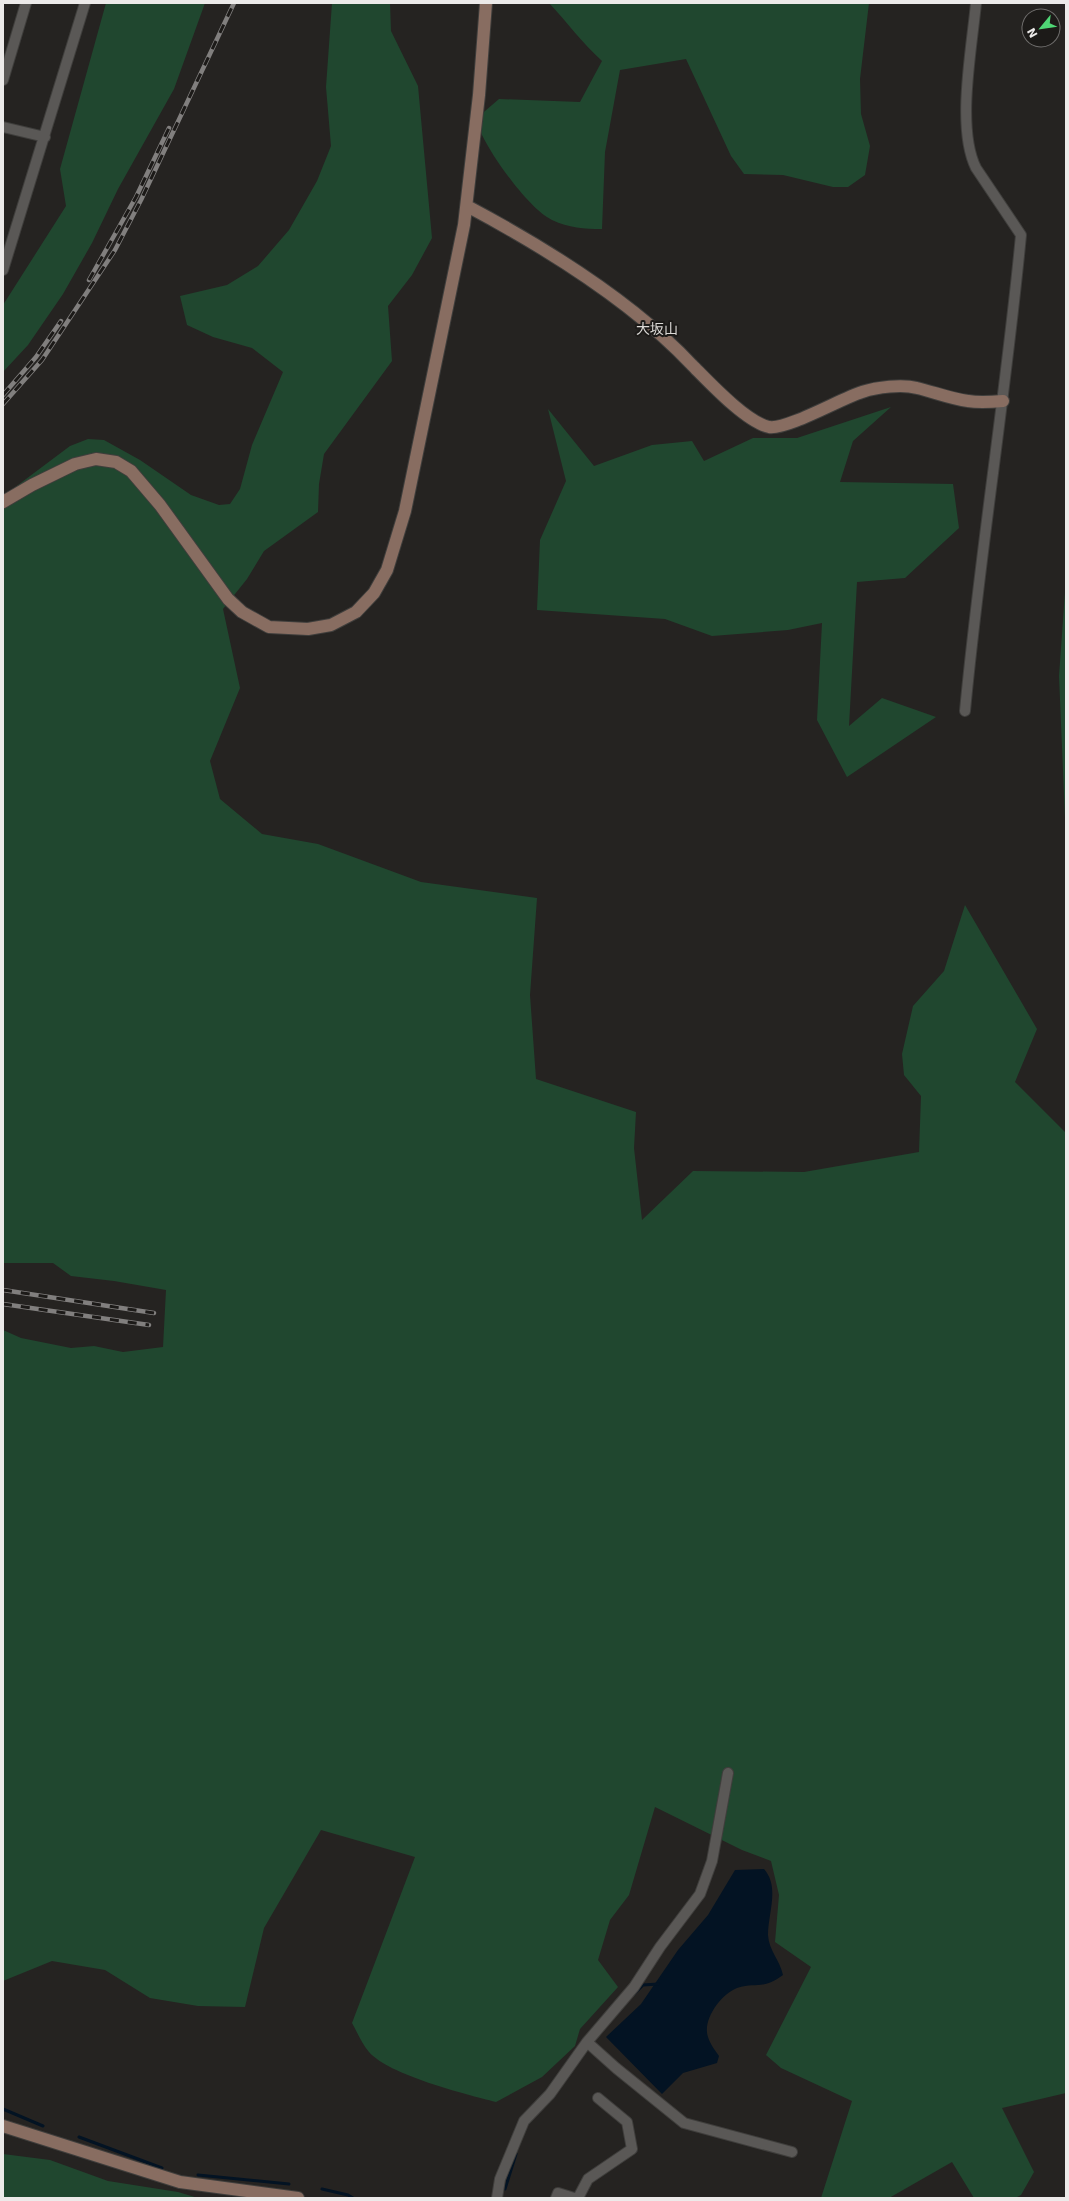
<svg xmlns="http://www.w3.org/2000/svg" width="1069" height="2201" viewBox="0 0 1069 2201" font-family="'DejaVu Sans','Noto Sans JP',sans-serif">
	<rect width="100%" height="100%" fill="#252321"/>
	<path fill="#20472f" d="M106,3H205L174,89L118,189L92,243L63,294L28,345L3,372V305L66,206L60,169Z
		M332,3H390L391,31L418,86L432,238L412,275L388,306L392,361L324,454L319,484L318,512L264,551L247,579L223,609L240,688L210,761L220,799L262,834L318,844L421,882L537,898L530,995L536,1079L636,1112L634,1148L642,1220L693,1171L804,1172L919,1152L921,1096L904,1075L902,1054L913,1006L944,971L965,905L1037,1029L1015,1082L1066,1133V2093L1002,2108L1034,2172L1021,2195L1015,2198H974L952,2162L889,2198H821L852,2101L781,2068L766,2055L811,1967L775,1942L779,1895L771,1861L742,1850L655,1807L629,1895L610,1920L598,1960L618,1987L580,2029L575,2046L542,2077L496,2102C465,2094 389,2075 369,2052C362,2044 357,2032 352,2023L415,1857L321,1830L264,1928L245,2007L198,2006L150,1998L105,1970L52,1961L3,1981V1330L21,1338L71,1348L94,1346L123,1352L163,1347L166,1290L114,1281L71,1276L53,1263H3V511L10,491L70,446L88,439L104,440L140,460L191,495L219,505L230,504L240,489L252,445L283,372L252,348L213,337L187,325L180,296L227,285L258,266L289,230L317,181L331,146L326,87Z
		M549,3H869L860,79L861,114L870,146L865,175L848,187H833L783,175L744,174L731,156L686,59L620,70L605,152L602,229C584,229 569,228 552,220C529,209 493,158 482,135C480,130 479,123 478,117L499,99L580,102L602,61C582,43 567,22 549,3Z
		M891,407L853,441L840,482L953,484L959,528L905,578L857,582L849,726L882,698L936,717L847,777L817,720L822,623L788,630L712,636L665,619L537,610L540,540L566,481L548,409L594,466L652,445L692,441L704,461L753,438H797Z
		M1066,578V842L1059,676Z
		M3,2154L50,2160L108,2181L178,2192L198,2198H3Z"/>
	<path fill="#031323" d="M764,1869C780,1887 768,1913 768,1935C769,1951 780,1960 783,1975C763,1990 757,1982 737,1988C721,1994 702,2020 708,2037C710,2044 715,2050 719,2056L717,2063L683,2073L662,2094L606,2037L641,2004L678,1950L708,1915L735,1870Z"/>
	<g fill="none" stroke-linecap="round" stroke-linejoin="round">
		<path stroke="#031323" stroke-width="3" d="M634,1994L643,1985L658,1984
			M3,2109L43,2126
			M79,2137L162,2168
			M198,2175L289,2184
			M322,2189L348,2195L353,2198
			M505,2189L516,2154"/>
		<defs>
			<path id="street" d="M3,80L26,3
				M3,127L45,137
				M3,270L85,3
				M965,711C980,552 1006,394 1021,235L976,168C956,128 972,48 976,3
				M587,2042L616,2068L684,2123L792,2152
				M497,2198L500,2179L524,2121L550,2094L587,2042L634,1987L660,1947L700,1894L712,1861L728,1773
				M556,2198L558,2193L574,2198
				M578,2198L588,2179L632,2149L627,2122L598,2098"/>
			<path id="secondary" d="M467,206C544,247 632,301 692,365C709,382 746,422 769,427C787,430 842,398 862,392C877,387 902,384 917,388C934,392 951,399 968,401C979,403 992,402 1003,401
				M3,502L32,485L75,464L96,459L116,462L131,471L160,505L228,599L242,612L269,627L308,629L331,625L356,612L374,593L387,570L405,511L464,225L479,95L486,3
				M3,2126L180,2182L298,2198"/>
		</defs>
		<use href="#street" stroke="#3f3e3c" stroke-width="12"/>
		<use href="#secondary" stroke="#3f3e3c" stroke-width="14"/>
		<use href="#street" stroke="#5a5856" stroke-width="10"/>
		<use href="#secondary" stroke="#886d61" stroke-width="12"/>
		<defs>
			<path id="rail" d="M89,280L136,197L169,128
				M3,395L36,357L61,321
				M3,404L42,360L115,250L141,200L234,3
				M3,1290L154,1313
				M3,1304L149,1325"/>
		</defs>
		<use href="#rail" stroke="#817f7e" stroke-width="4.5"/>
		<use href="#rail" stroke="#1c1a18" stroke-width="3" stroke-dasharray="9" stroke-linecap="butt"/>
	</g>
	<g text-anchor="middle" stroke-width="4" stroke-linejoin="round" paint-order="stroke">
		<g font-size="14" fill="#dbd9d6" stroke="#1c1a18">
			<text x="657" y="334">大坂山</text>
		</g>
	</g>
	<rect width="1069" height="2201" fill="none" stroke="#eceae9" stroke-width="8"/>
	<g transform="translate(1041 28) rotate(241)"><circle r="19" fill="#1c1a18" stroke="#6f6d6c"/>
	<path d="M0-3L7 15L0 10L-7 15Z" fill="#4fd675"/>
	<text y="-6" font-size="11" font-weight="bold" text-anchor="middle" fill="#eceae9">N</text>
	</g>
</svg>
